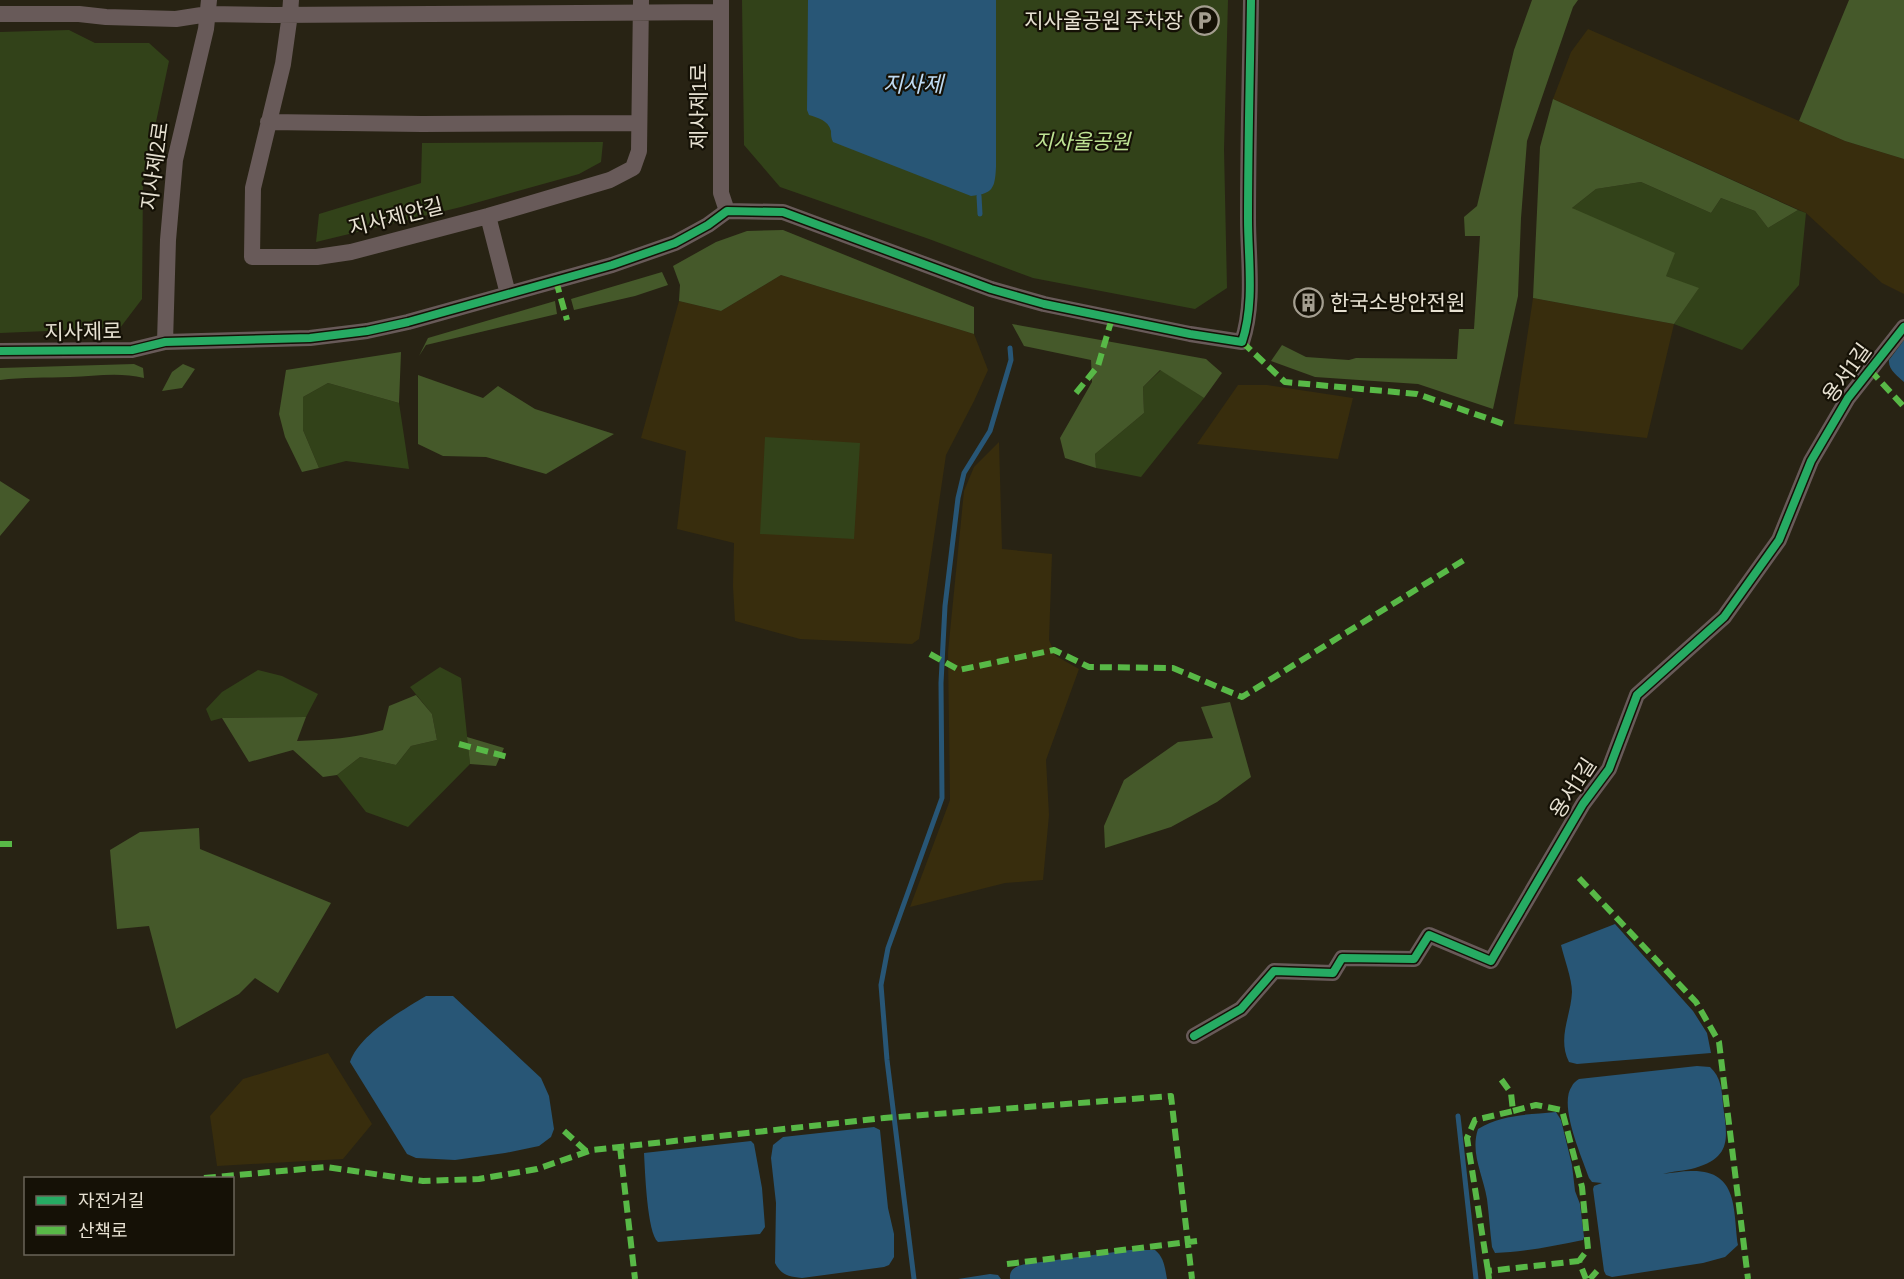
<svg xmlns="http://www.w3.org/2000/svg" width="1904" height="1279" viewBox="0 0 1904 1279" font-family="Bitter,'Noto Sans KR',serif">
	<rect width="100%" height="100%" fill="#282314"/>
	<path fill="#382d0d" d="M1588,29L1845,141L1904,159V294L1882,283L1806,213L1553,99L1571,52Z
		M781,275L974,334L988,370L974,401L946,455L919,639L912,644L800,639L735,621L733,586L734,543L677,529L686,451L641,438L679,301L721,311Z
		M1533,298L1674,324L1647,438L1514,424Z
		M1238,385H1267L1353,398L1338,459L1197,444Z
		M999,442L1002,549L1052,554L1049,640L1056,656L1079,669L1046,760L1049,815L1043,880L1005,883L910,907L950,800L948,652L964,491L974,467Z
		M328,1053L372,1124L343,1159L217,1166L210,1116L243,1079Z"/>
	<path fill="#324219" d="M742,0H1228L1224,149L1227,288L1195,309L1033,278L929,239L780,187L744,145Z
		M69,30L95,43H149L169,61L143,183L142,299L120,328L0,333V32Z
		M603,142L601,162L579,174L461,207L316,242L319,214L421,183L422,143Z
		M1641,182L1711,213L1721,198L1755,211L1768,228L1798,210L1806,213L1799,285L1742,350L1674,324L1698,289L1666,276L1572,208L1596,189Z
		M1161,370L1204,398L1141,477L1096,468L1095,454L1144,413L1143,387Z
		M328,383L399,403L409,469L346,461L319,468L303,430V397Z
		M765,437L860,443L854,539L760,534Z
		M440,667L461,678L470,764L408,827L366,812L337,775L360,757L396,765L411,746L437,740L432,714L410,687Z
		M258,670L282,676L318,694L306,717L222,718L211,721L206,709L222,692Z"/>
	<path fill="#45592a" d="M1532,0H1578L1573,7L1527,141L1521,218L1518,296L1493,409L1418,384L1315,377L1271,361L1282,345L1306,357L1349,360L1356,358L1457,359L1459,329H1474L1480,236H1465L1464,217L1477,206L1514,50Z
		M1849,0H1904V159L1845,141L1799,121Z
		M1553,99L1798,210L1768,228L1755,211L1721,198L1711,213L1641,182L1596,189L1572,208L1675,253L1666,276L1699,288L1674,324L1533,298L1540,147Z
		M783,230L974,307V334L781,275L721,311L679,301L680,285L673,266L716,242L747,231Z
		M662,272L668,285L635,296L574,310L571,299Z
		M555,301L557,314L426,345L419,356L428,338Z
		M1012,324L1206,359L1222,373L1204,398L1160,370L1143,387L1144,413L1095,454L1096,468L1065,458L1060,438L1092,382L1091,360L1024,346Z
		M401,352L399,403L328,383L303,397V430L319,468L302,472L285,437L279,414L286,370Z
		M134,364L143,368L144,378C120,372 95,376 70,377C46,378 23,377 0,380V368Z
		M183,364L195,369L182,388L162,391L172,372Z
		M418,375L483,398L498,386L535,409L614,434L546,474L486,457L443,456L418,444Z
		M0,481L30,500L0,536Z
		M416,695L432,714L437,740L411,746L396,765L360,757L337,775L323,777L293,750L249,762L222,718L306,717L297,741C326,740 355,738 383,730L389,706Z
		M1230,702L1251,777L1217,802L1171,827L1105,848L1104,826L1124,780L1178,742L1213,738L1201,707Z
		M467,737L504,748L496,766L470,764Z
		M199,828L200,849L331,903L278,993L255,978L239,994L176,1029L149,926L117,929L110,850L140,832Z"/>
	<path fill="#285676" d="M808,0H996V167C995,188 993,194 971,196L833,142C831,138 831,135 831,131C828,120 818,118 809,115L807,110Z
		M1904,340V382C1898,376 1888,370 1889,360Z
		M1615,924L1693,1011L1707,1033L1711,1053L1577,1064L1569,1062C1557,1038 1571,1016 1572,992C1572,979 1564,958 1561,945Z
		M426,996H453L541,1078L549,1096L554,1129L551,1137L539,1146L505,1153L455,1160L416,1158L407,1154L350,1062C359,1035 401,1011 426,996Z
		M1697,1066L1710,1067C1721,1077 1722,1090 1723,1105C1727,1136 1733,1157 1695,1168C1685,1171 1673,1171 1663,1174C1672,1173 1682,1171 1691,1171C1739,1170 1733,1210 1738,1245L1725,1257L1703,1263L1612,1277L1606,1275L1604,1271L1593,1189L1594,1186L1602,1183L1592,1182L1589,1178C1582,1157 1558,1105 1572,1086C1573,1083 1576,1081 1579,1079Z
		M1556,1112L1561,1120L1572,1165L1575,1191L1580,1204L1584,1237L1583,1240C1554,1246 1524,1252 1495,1253L1492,1247C1490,1231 1489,1215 1487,1199C1483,1175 1470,1153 1478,1129C1503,1114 1527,1115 1556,1112Z
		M874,1127L880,1130L888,1208L894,1234V1257L889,1265L884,1267L802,1278C788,1276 782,1276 775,1263L776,1203L771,1158L773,1145L783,1137Z
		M751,1141L754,1144L762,1188L765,1227L760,1234L658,1242C647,1233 645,1170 644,1153Z
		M1130,1250H1155C1164,1257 1165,1268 1167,1279H1010C1009,1268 1017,1266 1026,1264Z
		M990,1274L998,1275L1001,1279H958Z"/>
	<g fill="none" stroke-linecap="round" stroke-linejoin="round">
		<path stroke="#285676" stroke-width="5" d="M979,196L980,214
			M1458,1116L1476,1279
			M914,1279L887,1060L881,985L888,948L942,798L941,683L945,606L958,498L964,473L990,431L1011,360L1010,348"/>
		<path stroke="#685a59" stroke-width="16" d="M291,0L290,14L283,64L253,188L252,257H317L351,252L488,216L610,180L633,168L639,151L641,0
			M721,0V193L727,211
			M0,14H79L106,17L176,19L208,14L274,15L721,12
			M268,122L422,124L639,123
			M488,216L508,294
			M165,342L168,240L175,160L206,29L209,0
			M0,351L132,350L165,342L310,338L367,331L408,322L612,265L675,243L708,225L727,211L783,212L991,289L1044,304L1190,334L1242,342C1255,303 1248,259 1248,219C1248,146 1250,73 1251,0
			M1194,1036L1241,1009L1274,971L1333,973L1342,958L1414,959L1429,935L1491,961L1583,804L1609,769L1637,695L1724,617L1779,540L1811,461L1848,398L1904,327"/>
		<path stroke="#58b947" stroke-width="6" stroke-dasharray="12 6" stroke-linecap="butt" d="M556,281L567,320
			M1242,342L1285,382L1417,394L1504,424
			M1870,370L1904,407
			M1076,393L1098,366L1112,318
			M930,654L959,670L1054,650L1089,667L1173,668L1242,697L1464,560
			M459,744L508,757
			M0,844H18
			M1579,878L1696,1002L1719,1042L1748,1279
			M1513,1111L1536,1105L1562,1110L1582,1187L1588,1249L1579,1261
			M564,1131L586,1151
			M620,1147L635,1279
			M204,1178L326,1167L423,1181L479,1179L537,1169L592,1150L884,1118L1171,1096L1192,1279
			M1007,1264L1197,1241
			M1488,1271L1467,1138L1475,1120L1513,1111L1511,1093L1498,1075
			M1489,1279L1488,1271L1579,1261L1586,1279
			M1590,1279L1597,1271"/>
		<defs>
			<path id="cycleway" d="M0,351L132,350L165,342L310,338L367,331L408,322L612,265L675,243L708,225L727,211L783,212L991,289L1044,304L1190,334L1242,342C1255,303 1248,259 1248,219C1248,146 1250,73 1251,0
				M1194,1036L1241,1009L1274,971L1333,973L1342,958L1414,959L1429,935L1491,961L1583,804L1609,769L1637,695L1724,617L1779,540L1811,461L1848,398L1904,327"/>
		</defs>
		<use href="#cycleway" stroke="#151106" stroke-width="11"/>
		<use href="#cycleway" stroke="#26ab63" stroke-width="8"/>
	</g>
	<defs>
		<symbol id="parking-ring" viewBox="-11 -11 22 22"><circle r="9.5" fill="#151106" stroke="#a49e90" stroke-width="1.5"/><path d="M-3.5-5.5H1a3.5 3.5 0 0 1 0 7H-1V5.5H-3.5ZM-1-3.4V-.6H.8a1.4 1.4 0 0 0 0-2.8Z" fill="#a49e90"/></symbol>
		<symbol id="building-ring" viewBox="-11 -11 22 22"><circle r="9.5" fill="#151106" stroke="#a49e90" stroke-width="1.5"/><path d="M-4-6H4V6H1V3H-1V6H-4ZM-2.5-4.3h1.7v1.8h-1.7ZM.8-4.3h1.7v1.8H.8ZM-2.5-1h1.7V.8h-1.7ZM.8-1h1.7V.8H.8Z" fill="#a49e90"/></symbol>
	</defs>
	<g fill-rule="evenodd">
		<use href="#parking-ring" x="1188" y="4" width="33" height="33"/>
		<use href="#building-ring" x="1292" y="286" width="33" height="33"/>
	</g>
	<g text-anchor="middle" stroke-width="4.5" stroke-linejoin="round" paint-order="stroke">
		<g font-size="21" fill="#e7e1d2" stroke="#151106" text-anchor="end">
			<text x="1183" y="28">지사울공원 주차장</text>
			<text x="1330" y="310" text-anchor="start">한국소방안전원</text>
		</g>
		<g font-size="21" fill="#e7e1d2" stroke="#151106">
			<text transform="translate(699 106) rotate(-90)" y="7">제사제1로</text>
			<text transform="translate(155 166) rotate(-82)" y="7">지사제2로</text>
			<text transform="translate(396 217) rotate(-14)" y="7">지사제안길</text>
			<text transform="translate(83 332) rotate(-1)" y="7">지사제로</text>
			<text transform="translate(1847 373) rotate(-54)" y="7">용서1길</text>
			<text transform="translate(1573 788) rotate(-57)" y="7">용서1길</text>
		</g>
		<g font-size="21" font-style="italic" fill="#bde293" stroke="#151106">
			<text x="1082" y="149">지사울공원</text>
		</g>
		<g font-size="22" font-style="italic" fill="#bfdbf3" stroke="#151106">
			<text x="913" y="92">지사제</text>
		</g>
	</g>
	<rect x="24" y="1177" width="210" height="78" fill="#151106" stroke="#696458" stroke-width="1.5"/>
	<rect x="36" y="1196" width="30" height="9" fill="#26ab63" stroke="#696458" stroke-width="1.5"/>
	<text x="78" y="1207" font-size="18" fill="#e7e1d2">자전거길</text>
	<rect x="36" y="1226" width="30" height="9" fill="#58b947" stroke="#696458" stroke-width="1.5"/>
	<text x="78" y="1237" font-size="18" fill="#e7e1d2">산책로</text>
</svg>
